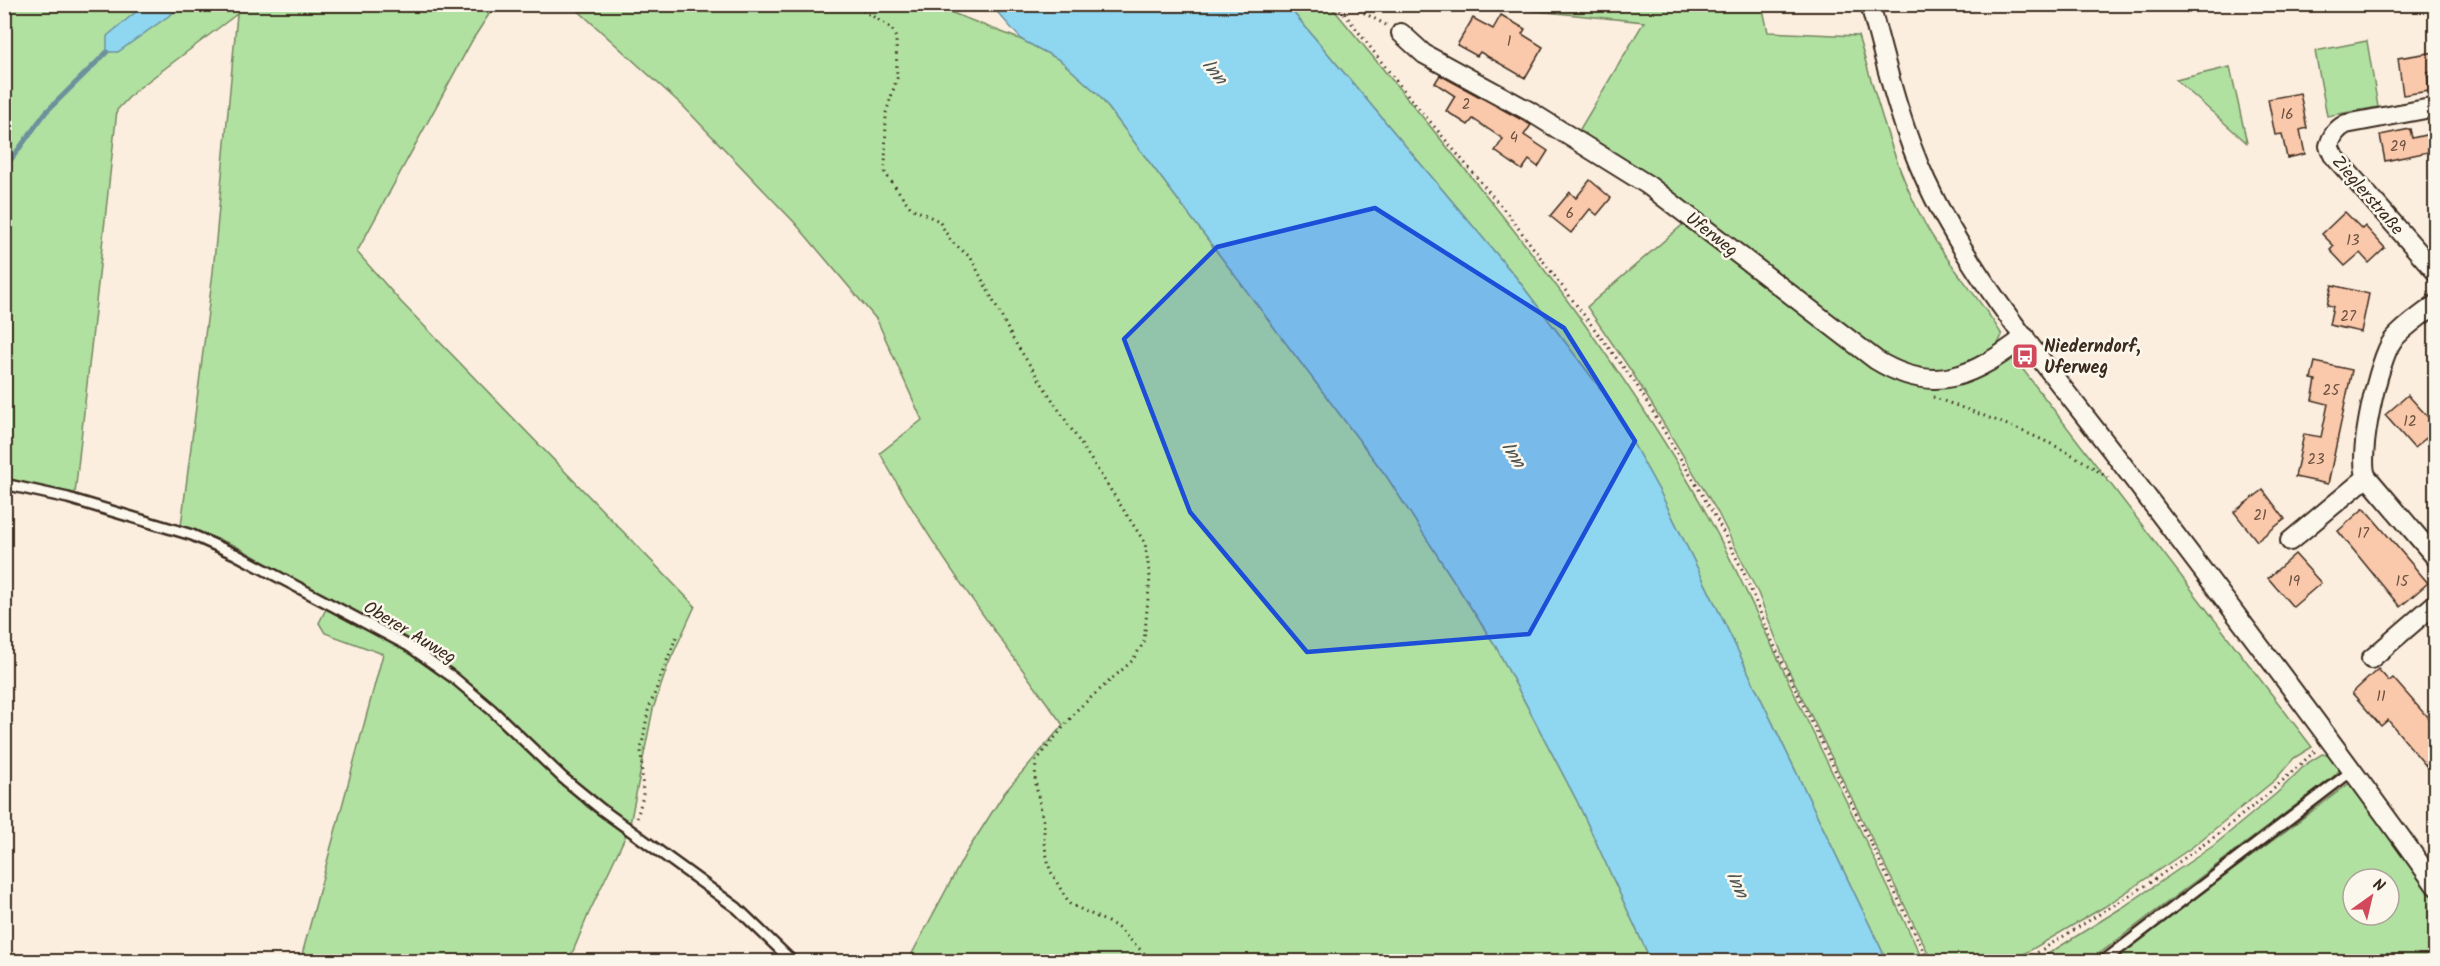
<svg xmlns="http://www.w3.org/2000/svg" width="2440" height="966" viewBox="0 0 2440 966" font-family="Kalam,sans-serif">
	<rect width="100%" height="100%" fill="#fbeedf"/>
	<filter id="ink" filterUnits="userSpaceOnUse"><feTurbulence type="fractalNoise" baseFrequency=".0167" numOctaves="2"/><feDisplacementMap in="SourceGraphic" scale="12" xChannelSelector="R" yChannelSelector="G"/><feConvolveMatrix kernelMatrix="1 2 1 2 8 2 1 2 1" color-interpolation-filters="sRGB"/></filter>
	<g filter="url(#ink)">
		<path fill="#b0e1a1" stroke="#768660" stroke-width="1.5" fill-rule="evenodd" d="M5,5H495L473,39L357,252L401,302L695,606L668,665L653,709L630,824L576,784L469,684L422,647L315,591L234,545L181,526L213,272L237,14L135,91L117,110L75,494L5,478Z
			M572,5H932L1022,40L1060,60L1098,94L1387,477L1495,645L1577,801L1651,961H908L966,853L1005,792L1063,725C998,636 932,549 880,453L922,420L877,320L795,223L683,106Z
			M1287,5H1330C1459,161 1588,311 1691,486C1734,560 1768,639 1805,716C1844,798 1885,879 1923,961H1887L1725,624L1661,494L1609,400L1515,276Z
			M1515,5H1762L1768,32L1858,36C1877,98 1893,165 1924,222C1946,263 1979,296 2002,335L1995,351L1951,374L1903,370L1577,134L1644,22L1516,9Z
			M2367,41L2378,107L2327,116L2315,51Z
			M2230,67L2247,143L2176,80Z
			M1687,221L1915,383L2010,359L2018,363L2312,747L2294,758L2275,780L2191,848L2104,907L2012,961H1932L1788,669L1758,593L1717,511L1632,372L1587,307Z
			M326,609L412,653L439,672L494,718L587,807L626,835L588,915L569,961L300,962L383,654L325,633L319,623Z
			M2322,754L2334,756L2339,763L2338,772L2332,778L2100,953L2083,961L2035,962L2123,907L2213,846L2277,793L2306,764Z
			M2351,782L2435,898V961L2110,962ZM2353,879H2389V915H2353Z"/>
		<path fill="#8fd6f0" stroke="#6d919c" stroke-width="1.5" d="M144,5H184L118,52H107V36Z
			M991,5H1287L1515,276L1609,400L1661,494L1725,624L1887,961H1651L1577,801L1495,645L1387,477L1098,94L1060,60L1022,40Z"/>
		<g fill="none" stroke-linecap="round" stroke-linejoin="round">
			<path stroke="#6d919c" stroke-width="5" d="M4,169L46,112L107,52"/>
		</g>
		<path fill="#fac8aa" stroke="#3b2a1e" stroke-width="1.5" d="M1501,15L1525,29L1522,34L1543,47L1525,78L1480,52L1477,56L1457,45L1473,18L1493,29Z
			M2436,52V71L2427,72L2429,91L2403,95L2398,58Z
			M1440,75L1531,125L1524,135L1548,151L1538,167L1529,160L1522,170L1495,151L1503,139L1473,119L1468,125L1446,111L1455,96L1435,83Z
			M2300,93L2307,128L2300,130L2305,154L2287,158L2282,134L2275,135L2268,99Z
			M2410,129L2412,138L2430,134L2433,151L2385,161L2380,135Z
			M1590,180L1611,198L1597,215L1590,209L1571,233L1550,216L1570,192L1576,198Z
			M2345,212L2362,229L2365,226L2385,248L2369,263L2360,253L2345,266L2330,250L2334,246L2322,234Z
			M2332,285L2369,294L2361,332L2329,325L2333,306L2327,305Z
			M2315,362L2352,370L2328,484L2295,477L2304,434L2321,437L2328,404L2312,400L2316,380L2311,379Z
			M2408,395L2436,426V430L2414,448L2385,415Z
			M2263,490L2285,519L2257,541L2234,512Z
			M2364,508L2428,583L2400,607L2338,531Z
			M2295,554L2321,583L2293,607L2268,578Z
			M2378,669L2389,681L2393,678L2436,727V778L2388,720L2381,726L2352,693Z"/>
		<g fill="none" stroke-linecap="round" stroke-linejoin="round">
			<defs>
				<path id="service" d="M4,484L68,498L192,535L235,554L409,646L454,678L492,710L563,778L601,809L737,908L793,962
					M2102,962L2353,770"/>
				<path id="minor" d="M1870,4C1886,64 1900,125 1926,181C1971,279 2053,374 2119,460C2226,601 2333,742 2436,886
					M1401,33L1424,54L1529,111L1648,185L1876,360C1936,397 1974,375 2025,337
					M2436,107L2346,124C2336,129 2332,136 2329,146L2333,155L2436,272
					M2367,477L2436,558
					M2290,541L2367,477C2356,459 2379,357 2393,340C2405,326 2422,315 2436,304
					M2371,659L2436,603"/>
			</defs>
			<use href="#service" stroke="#3b2a1e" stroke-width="14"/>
			<use href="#minor" stroke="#3b2a1e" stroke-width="22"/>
			<path stroke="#3b2a1e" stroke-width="3" stroke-dasharray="1.5 4.5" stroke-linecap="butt" d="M846,4L855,6L884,23L892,29L896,38L897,78L886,113L885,173L911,208L939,221L951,241L971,258L1013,339L1145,543L1150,577L1144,642L1132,661L1078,709L1036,761L1035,781L1044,824V843L1050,870L1060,888L1070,904L1116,926L1153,962
				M1337,4L1397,82L1510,217L1636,384L1716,518L1743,571L1772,641L1929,962
				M1348,4L1386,25
				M1933,397C1989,418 2066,443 2111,481
				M637,818L643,796L641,750L648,711L676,637
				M2022,962L2148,884L2214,837L2267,795L2315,751"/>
			<use href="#service" stroke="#fbf7ec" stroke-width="9"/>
			<use href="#minor" stroke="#fbf7ec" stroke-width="18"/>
		</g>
	</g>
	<path fill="#1d4ed8" fill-opacity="0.2" stroke="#1d4ed8" stroke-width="4.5" stroke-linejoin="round" d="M1375,208L1564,328L1635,441L1529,634L1307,652L1190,512L1124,339L1217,247Z"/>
	<defs>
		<symbol id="bus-square" viewBox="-11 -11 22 22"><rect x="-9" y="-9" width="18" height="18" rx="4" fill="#d1495b" stroke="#fbf7ec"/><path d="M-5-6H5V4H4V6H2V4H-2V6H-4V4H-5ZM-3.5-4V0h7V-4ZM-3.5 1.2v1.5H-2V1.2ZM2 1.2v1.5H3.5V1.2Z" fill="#fff"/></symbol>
	</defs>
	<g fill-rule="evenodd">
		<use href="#bus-square" x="2010" y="341" width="30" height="30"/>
	</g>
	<g text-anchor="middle" stroke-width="5" stroke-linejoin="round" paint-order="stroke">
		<g font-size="15" fill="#6b5241">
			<text x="1509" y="46">1</text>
			<text x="1466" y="109">2</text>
			<text x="2287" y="119">16</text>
			<text x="1514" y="142">4</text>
			<text x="2398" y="151">29</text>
			<text x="1570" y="218">6</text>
			<text x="2353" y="245">13</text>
			<text x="2348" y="321">27</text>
			<text x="2331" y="395">25</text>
			<text x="2410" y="426">12</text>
			<text x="2316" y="464">23</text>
			<text x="2260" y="520">21</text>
			<text x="2363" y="538">17</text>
			<text x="2294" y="586">19</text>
			<text x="2402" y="586">15</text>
			<text x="2381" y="701">11</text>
		</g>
		<g font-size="18" fill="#3b2a1e" stroke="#fbf7ec">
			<text transform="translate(2368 195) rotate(49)" y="6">Zieglerstraße</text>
			<text transform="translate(1712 234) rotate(38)" y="6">Uferweg</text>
			<text transform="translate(410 632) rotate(31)" y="6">Oberer Auweg</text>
		</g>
		<g font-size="18" font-weight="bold" fill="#3b2a1e" stroke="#fbf7ec" text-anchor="start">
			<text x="2044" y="352">Niederndorf,<tspan x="2044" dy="21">Uferweg</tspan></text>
		</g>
		<g font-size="20" font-style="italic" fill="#505552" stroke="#fbf7ec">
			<text transform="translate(1215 71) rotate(51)" y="7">Inn</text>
			<text transform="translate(1514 454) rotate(58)" y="7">Inn</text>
			<text transform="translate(1738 884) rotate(65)" y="7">Inn</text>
		</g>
	</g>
	<rect width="2440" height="966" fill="none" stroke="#fbf7ec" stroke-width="24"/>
	<rect x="12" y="12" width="2416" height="942" fill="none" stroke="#3b2a1e" stroke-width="2" filter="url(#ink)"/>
	<g transform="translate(2371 897) rotate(34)"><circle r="28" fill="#fbf7ec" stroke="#aea59a" stroke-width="1.5"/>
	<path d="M0-4.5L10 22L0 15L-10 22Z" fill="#d1495b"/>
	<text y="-9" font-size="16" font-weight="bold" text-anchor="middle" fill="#3b2a1e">N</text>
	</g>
</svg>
